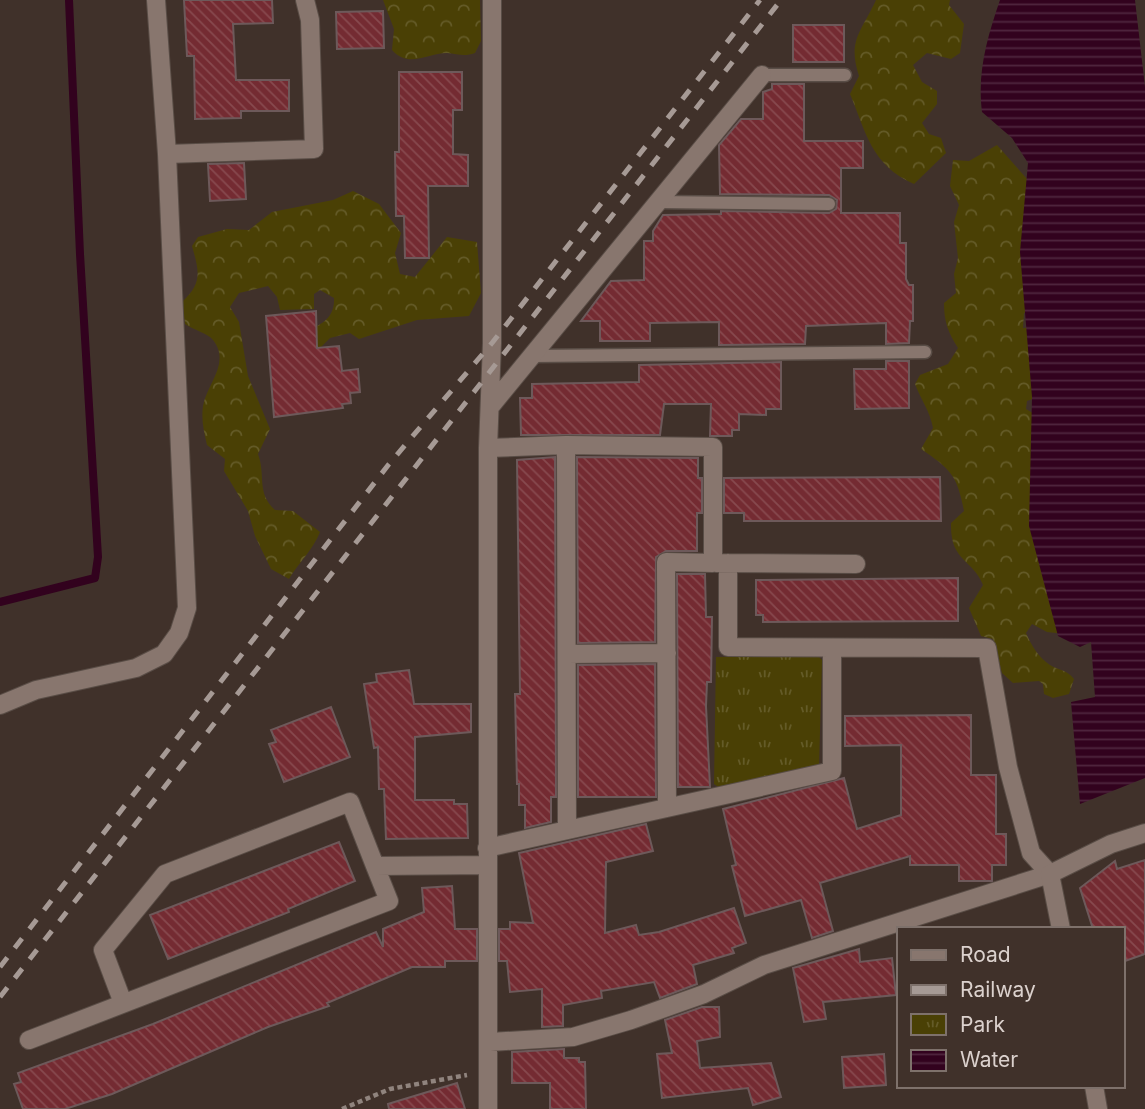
<svg xmlns="http://www.w3.org/2000/svg" width="1145" height="1109" viewBox="0 0 1145 1109" font-family="Inter,sans-serif">
	<defs>
		<pattern id="forest-crowns" width="20" height="18" patternUnits="userSpaceOnUse" patternTransform="scale(1.75)"><rect width="20" height="18" fill="#4a4005"/><path d="M2 6a3 3 0 1 1 6 0M12 15a3 3 0 1 1 6 0" fill="none" stroke="#645b28"/></pattern>
		<pattern id="park-tufts" width="24" height="20" patternUnits="userSpaceOnUse" patternTransform="scale(1.75)"><rect width="24" height="20" fill="#4a4005"/><path d="M3 7l-1-3M5 7V3M7 7l1-3M15 17l-1-3M17 17v-4M19 17l1-3" fill="none" stroke="#645b28"/></pattern>
		<pattern id="water-rules" width="6" height="5" patternUnits="userSpaceOnUse" patternTransform="scale(1.75)"><rect width="6" height="5" fill="#32021e"/><path d="M0 2.5h6" fill="none" stroke="#4f263e"/></pattern>
		<pattern id="building-back-hatch" width="6" height="6" patternUnits="userSpaceOnUse" patternTransform="scale(1.75)"><rect width="6" height="6" fill="#742b32"/><path d="M-1 5l2 2M0 0l6 6M5-1l2 2" fill="none" stroke="#87494e"/></pattern>
	</defs>
	<rect width="100%" height="100%" fill="#40312a"/>
	<path fill="url(#forest-crowns)" d="M383,0H480L481,41L475,53C464,57 458,54 447,53C427,53 409,69 392,50L394,29Z
		M876,0H950L949,5L964,24L960,53L951,59L927,53L913,65L922,82L937,91V104L922,123L929,134L941,138L946,153L914,184C871,165 866,132 850,94L859,76C847,40 862,31 876,0Z
		M997,145L1035,188L1037,309L1024,313L1023,328L1041,327L1038,397L1027,401L1026,409L1041,418L1066,634L1047,632L1032,624L1026,633C1031,645 1039,658 1050,665C1060,671 1066,669 1074,679L1069,694L1053,698L1044,694L1043,684L1039,681L1013,683L1002,673L993,639L981,636L969,608L983,585C972,558 950,562 951,523L964,511C957,474 950,469 921,449L933,428C930,411 921,400 915,384L920,375L948,364L958,348C948,332 944,322 944,303L956,293L954,274L958,258L954,222L959,205L950,186L953,160L969,161Z
		M353,191L379,204L401,233L395,253L400,274L415,277L447,237L477,242L481,293L469,316L417,320L359,339L350,333L330,338L320,348L305,345L303,333C320,325 335,319 334,298L320,290L314,294V309L280,310L277,297L268,286L239,293L230,307L239,322L248,376L270,429L258,454C266,475 256,493 275,510L293,511L320,532C313,550 299,562 289,579L271,569L255,536L248,511L224,471L225,459L207,445C204,432 201,420 203,406C207,383 231,363 213,340C208,333 193,330 185,324L182,302C203,283 199,271 192,246L198,237L227,229L249,230L272,212L333,200Z"/>
	<path fill="url(#park-tufts)" d="M818,656L822,660L819,767L720,788L714,784L716,657Z"/>
	<path fill="url(#water-rules)" d="M1000,0H1135L1145,87V778L1080,804L1071,702L1095,697L1091,642L1080,647L1058,636L1029,526L1032,397L1020,252L1028,163L1012,138L982,112C977,72 987,38 1000,0Z"/>
	<g fill="none" stroke-linecap="round" stroke-linejoin="round">
		<path stroke="#32021e" stroke-width="8" d="M0,602L95,578L98,557L80,254L69,0"/>
	</g>
	<path fill="url(#building-back-hatch)" stroke="#6d595a" stroke-width="2" d="M184,0H272L273,23L233,24L236,80H289V111H241V118L195,119L194,56H187Z
		M383,11L384,48L337,49L336,12Z
		M793,25H844V62H793Z
		M399,72H462V110H453V154L468,155V186H428L429,258H405L404,216H396L395,152H399Z
		M772,84H804V141H863V168H841V213H900V243H906V279L909,285H913V321H910L909,343L886,344V323L806,326L805,344L719,345V322L650,323V341H600V321H581L611,281L644,280V241H653V231L663,215L721,214V211L829,213L836,209L837,200L829,195L720,194L719,145L741,119H763V92L772,89Z
		M244,163L246,199L210,201L208,164Z
		M316,311L317,348L339,346L342,371L358,369L360,392L350,393L351,403L342,404L343,408L274,417L266,316Z
		M886,361H909V408L855,409L854,369H886Z
		M781,362V409H766V415L739,414V430H732V436H710L711,404H664L660,435H521L520,398H532V384L639,382V365Z
		M555,457L556,797H551V822L525,828V805H519V784H517L515,694H520L517,460Z
		M577,457L698,458V478H702V513H697V551H666L656,557L655,642L578,643Z
		M940,477L941,521H744V513H724V478Z
		M677,574H705L706,617H712L711,682H707L706,706L710,787H678Z
		M958,578V621L763,622V615H756V580Z
		M655,664L656,797H578V665Z
		M409,670L414,704H471V732L415,737V800H454V804H467L468,838L386,839L384,789H379L378,747L374,748L364,684L377,682L376,674Z
		M331,707L350,757L284,782L269,744L276,742L271,730Z
		M971,715V775H996V834H1006V865H992V881H959V865H910V856L820,883L833,931L812,938L801,900L745,916L732,866L736,865L723,809L844,778L857,829L901,815V745L845,746V716Z
		M646,824L653,851L606,862L605,933L636,925L639,935L659,932L734,908L746,943L732,948L734,953L693,965L697,984L660,998L654,982L601,991L602,998L563,1005V1026L542,1027V989L510,992L507,961H499V929H510V922L533,923L519,853Z
		M339,842L355,881L288,909L289,912L168,959L150,915Z
		M1145,860V954L1122,962V929H1093L1080,888L1115,861L1117,869Z
		M452,886L455,929H477V961H445V967H412L327,1003L329,1006L268,1027L112,1094L65,1109H23L14,1084L21,1082L18,1073L153,1024L376,932L383,947V929L424,912L422,888Z
		M859,949L860,962L892,958L896,995L823,1002L826,1019L804,1022L793,968Z
		M702,1007H719L720,1037L697,1041L700,1068L771,1063L781,1097L753,1105L748,1088L662,1098L657,1054L672,1053L665,1020Z
		M564,1049V1058H579V1062H585L586,1109H550V1083H512V1052Z
		M884,1054L886,1085L844,1088L842,1057Z
		M457,1083L465,1109H389L388,1104Z"/>
	<g fill="none" stroke-linecap="round" stroke-linejoin="round">
		<defs>
			<path id="service" d="M762,75H845
				M658,202L829,204
				M532,356L925,352"/>
			<path id="minor" d="M167,154L314,149L310,20L305,0
				M490,407L762,75
				M566,445L567,830
				M488,448L566,445L713,447V563L666,562L667,808
				M716,563L856,564
				M567,654L667,653
				M0,705L36,690L136,668L164,654L179,633L187,608L167,154L156,0
				M487,848L832,771V648
				M123,1003L103,950L165,874L350,802L375,866L488,865
				M29,1040L389,901L375,866
				M490,1042L573,1037L631,1020L704,994L764,965L1050,874L1031,853L1008,767L987,648L728,647V563
				M488,1109V448L492,343V0"/>
			<path id="tertiary" d="M1061,929L1050,874L1111,844L1145,833
				M1094,1086L1098,1109"/>
		</defs>
		<use href="#service" stroke="#594d46" stroke-width="15"/>
		<use href="#minor" stroke="#594d46" stroke-width="20"/>
		<use href="#tertiary" stroke="#594d46" stroke-width="20"/>
		<path stroke="#90847e" stroke-width="4.5" stroke-dasharray="5 3.5" stroke-linecap="butt" d="M342,1109L390,1089L467,1075"/>
		<use href="#service" stroke="#88766e" stroke-width="12"/>
		<use href="#minor" stroke="#88766e" stroke-width="18"/>
		<use href="#tertiary" stroke="#88766e" stroke-width="18"/>
		<path stroke="#a69a95" stroke-width="5" stroke-dasharray="12 12" stroke-linecap="butt" d="M0,967L389,464L492,343L760,0
			M0,997L781,0"/>
	</g>
	<rect x="897" y="927" width="228" height="161" fill="#40312a" stroke="#7e716b" stroke-width="2"/>
	<rect x="911" y="950" width="35" height="10" fill="#88766e" stroke="#7e716b" stroke-width="2"/>
	<text x="960" y="962" font-size="21" fill="#dbd1cd">Road</text>
	<rect x="911" y="985" width="35" height="10" fill="#a69a95" stroke="#7e716b" stroke-width="2"/>
	<text x="960" y="997" font-size="21" fill="#dbd1cd">Railway</text>
	<rect x="911" y="1014" width="35" height="21" fill="url(#park-tufts)" stroke="#7e716b" stroke-width="2"/>
	<text x="960" y="1032" font-size="21" fill="#dbd1cd">Park</text>
	<rect x="911" y="1050" width="35" height="21" fill="url(#water-rules)" stroke="#7e716b" stroke-width="2"/>
	<text x="960" y="1067" font-size="21" fill="#dbd1cd">Water</text>
</svg>
